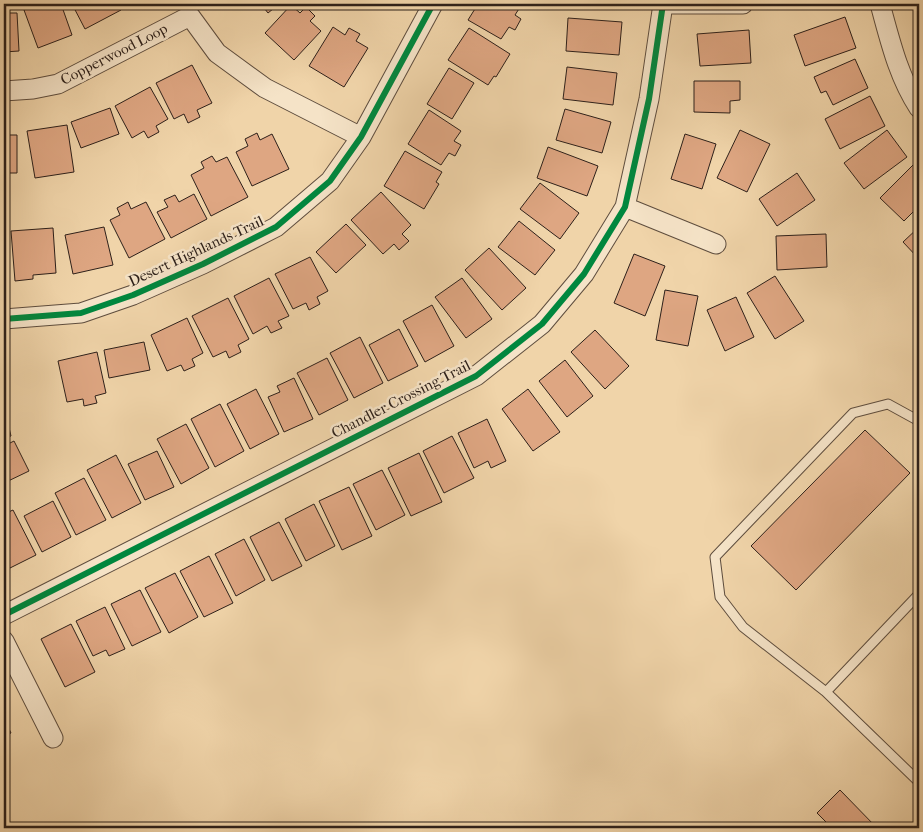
<svg xmlns="http://www.w3.org/2000/svg" width="923" height="832" viewBox="0 0 923 832" font-family="'IM FELL French Canon',serif">
	<rect width="100%" height="100%" fill="#f0d4a9"/>
	<filter id="stains"><feTurbulence type="fractalNoise" baseFrequency=".004" numOctaves="4"/><feColorMatrix values="0 0 0 0 .2 0 0 0 0 .09 0 0 0 0 .02 0 0 0 .5 -.17"/></filter>
	<radialGradient id="worn" r=".72"><stop offset=".6" stop-color="#630" stop-opacity="0"/><stop offset="1" stop-color="#630" stop-opacity=".3"/></radialGradient>
	<path fill="#dea682" stroke="#2d201a" d="M32,4H61L72,35L38,48L24,10L33,7Z
		M72,4H118L121,10L85,29Z
		M261,4H279L268,13Z
		M478,4H522L515,15L521,19L515,30L509,27L501,39L468,20Z
		M291,5L300,13L306,7L315,16L310,21L321,31L294,60L265,33Z
		M4,13H17L19,51L4,52Z
		M845,17L856,48L805,66L794,35Z
		M568,18L622,22L619,55L566,51Z
		M333,27L345,35L349,28L360,34L356,41L368,48L344,87L309,66Z
		M469,28L510,54L496,77L494,76L488,85L448,60Z
		M749,30L751,63L700,66L697,34Z
		M855,59L868,88L833,105L826,91L821,93L814,77Z
		M192,65L212,103L197,110L200,117L188,123L184,114L174,119L156,83Z
		M567,67L617,73L613,105L563,99Z
		M449,68L474,83L452,119L427,104Z
		M694,81H740V100L730,101V113L694,112Z
		M150,87L168,119L156,126L159,132L148,138L144,131L132,138L115,106Z
		M870,96L885,126L840,149L825,119Z
		M110,108L119,134L81,148L71,122Z
		M565,109L611,122L602,153L556,140Z
		M429,110L461,131L454,141L461,145L455,156L449,153L441,165L408,144Z
		M67,125L74,172L35,178L27,131Z
		M740,130L770,144L747,192L717,178Z
		M887,130L907,157L864,189L844,163Z
		M257,133L260,140L272,134L289,169L252,186L236,152L248,146L245,139Z
		M685,134L716,144L702,189L671,179Z
		M4,135H17V173H4Z
		M548,147L598,166L587,196L537,178Z
		M405,151L442,172L436,182L439,184L424,209L384,186Z
		M212,156L216,162L227,157L248,197L211,216L191,175L204,168L201,162Z
		M913,165L919,172V206L904,221L880,198Z
		M797,173L815,200L777,226L759,199Z
		M540,183L579,213L560,239L520,209Z
		M381,192L411,225L402,234L409,241L399,250L394,244L383,254L351,220Z
		M194,194L207,219L171,238L157,212L168,207L164,200L175,195L179,202Z
		M128,202L131,209L146,202L165,239L129,258L110,220L120,215L117,208Z
		M519,221L555,250L535,275L498,247Z
		M346,224L366,245L336,273L316,252Z
		M104,227L113,265L73,274L65,235Z
		M919,227V259L903,242Z
		M53,228L56,273L33,275V279L15,281L11,231Z
		M826,234L827,267L777,270L776,236Z
		M4,235L6,278H4Z
		M489,248L526,288L502,310L465,270Z
		M634,254L665,266L645,316L614,303Z
		M310,257L328,291L317,297L320,304L309,310L306,303L293,309L275,274Z
		M775,276L804,321L775,339L747,293Z
		M269,278L289,316L278,321L282,328L271,333L267,326L253,334L234,296Z
		M462,278L492,319L466,338L435,297Z
		M665,290L698,296L688,346L656,340Z
		M736,297L754,337L725,351L707,310Z
		M228,298L249,339L238,345L241,352L229,358L226,351L213,357L192,316Z
		M432,305L454,346L425,362L403,321Z
		M187,318L203,353L192,359L195,366L184,371L181,365L167,371L151,335Z
		M399,329L418,366L388,381L369,345Z
		M595,330L629,366L605,389L571,352Z
		M360,337L383,383L354,398L330,353Z
		M144,342L150,370L109,378L104,350Z
		M97,352L106,393L95,396L97,403L84,406L83,399L67,402L58,361Z
		M327,358L348,400L319,415L297,373Z
		M565,360L593,396L567,417L539,381Z
		M294,378L313,419L284,432L268,397L280,392L277,386Z
		M256,389L279,434L250,449L227,404Z
		M528,389L560,432L533,451L502,409Z
		M220,404L244,451L215,467L191,419Z
		M4,407L11,436L4,438Z
		M487,419L506,461L491,468L488,461L474,468L458,433Z
		M186,424L209,468L181,484L157,439Z
		M865,430L910,473L796,590L751,546Z
		M452,436L474,478L444,493L423,451Z
		M14,441L29,471L4,483V446Z
		M157,451L174,487L145,500L128,464Z
		M419,453L442,502L411,516L388,468Z
		M116,455L141,503L112,518L87,470Z
		M382,470L405,515L376,530L353,484Z
		M84,478L106,520L76,535L55,493Z
		M349,487L372,536L342,550L319,501Z
		M53,501L71,537L42,552L24,516Z
		M314,504L335,546L306,561L285,519Z
		M13,510L36,555L6,570L4,565V514Z
		M279,522L302,566L272,581L250,537Z
		M244,539L265,580L236,596L215,554Z
		M209,556L233,603L204,617L180,571Z
		M175,573L198,617L169,633L145,588Z
		M140,590L161,632L132,646L111,604Z
		M105,607L125,649L109,656L106,650L93,656L76,621Z
		M71,624L95,672L65,687L41,639Z
		M4,719L11,733L4,736Z
		M840,790L877,828H832L817,813Z"/>
	<g fill="none" stroke-linecap="round" stroke-linejoin="round">
		<defs>
			<path id="lane" d="M919,594L826,692L919,782
				M826,692L743,627L720,597L715,557L853,413L888,404L919,421"/>
			<path id="street" d="M660,4H743
				M880,4C890,40 898,76 919,108
				M4,91L33,89L58,84L190,16L217,53L265,88L361,137
				M625,207L716,244
				M4,319L81,313L133,295L203,264L276,227L330,181L361,137L433,4
				M4,615L476,376L542,324L584,274L625,207L649,99L663,4
				M4,641L53,738"/>
		</defs>
		<use href="#lane" stroke="#5e4d3e" stroke-width="11"/>
		<use href="#street" stroke="#5e4d3e" stroke-width="21"/>
		<use href="#lane" stroke="#f5e3c7" stroke-width="9"/>
		<use href="#street" stroke="#f5e3c7" stroke-width="19"/>
		<defs>
			<path id="cycleway" d="M4,319L81,313L133,295L203,264L276,227L330,181L361,137L433,4
				M4,615L476,376L542,324L584,274L625,207L649,99L663,4"/>
		</defs>
		<use href="#cycleway" stroke="#f5e3c7" stroke-width="9"/>
		<use href="#cycleway" stroke="#00873e" stroke-width="6"/>
	</g>
	<g text-anchor="middle" stroke-width="5" stroke-linejoin="round" paint-order="stroke">
		<g font-size="15" fill="#2d201a" stroke="#f5e3c7">
			<text transform="translate(114 54) rotate(-27)" y="5">Copperwood Loop</text>
			<text transform="translate(196 251) rotate(-25)" y="5">Desert Highlands Trail</text>
			<text transform="translate(401 399) rotate(-27)" y="5">Chandler Crossing Trail</text>
		</g>
	</g>
	<rect width="923" height="832" fill="none" stroke="#f0d4a9" stroke-width="20"/>
	<rect x="5" y="5" width="913" height="822" fill="none" stroke="#2d201a" stroke-width="2.5"/>
	<rect x="10" y="10" width="903" height="812" fill="none" stroke="#2d201a"/>
	<rect width="100%" height="100%" filter="url(#stains)"/>
	<rect width="100%" height="100%" fill="url(#worn)"/>
</svg>
